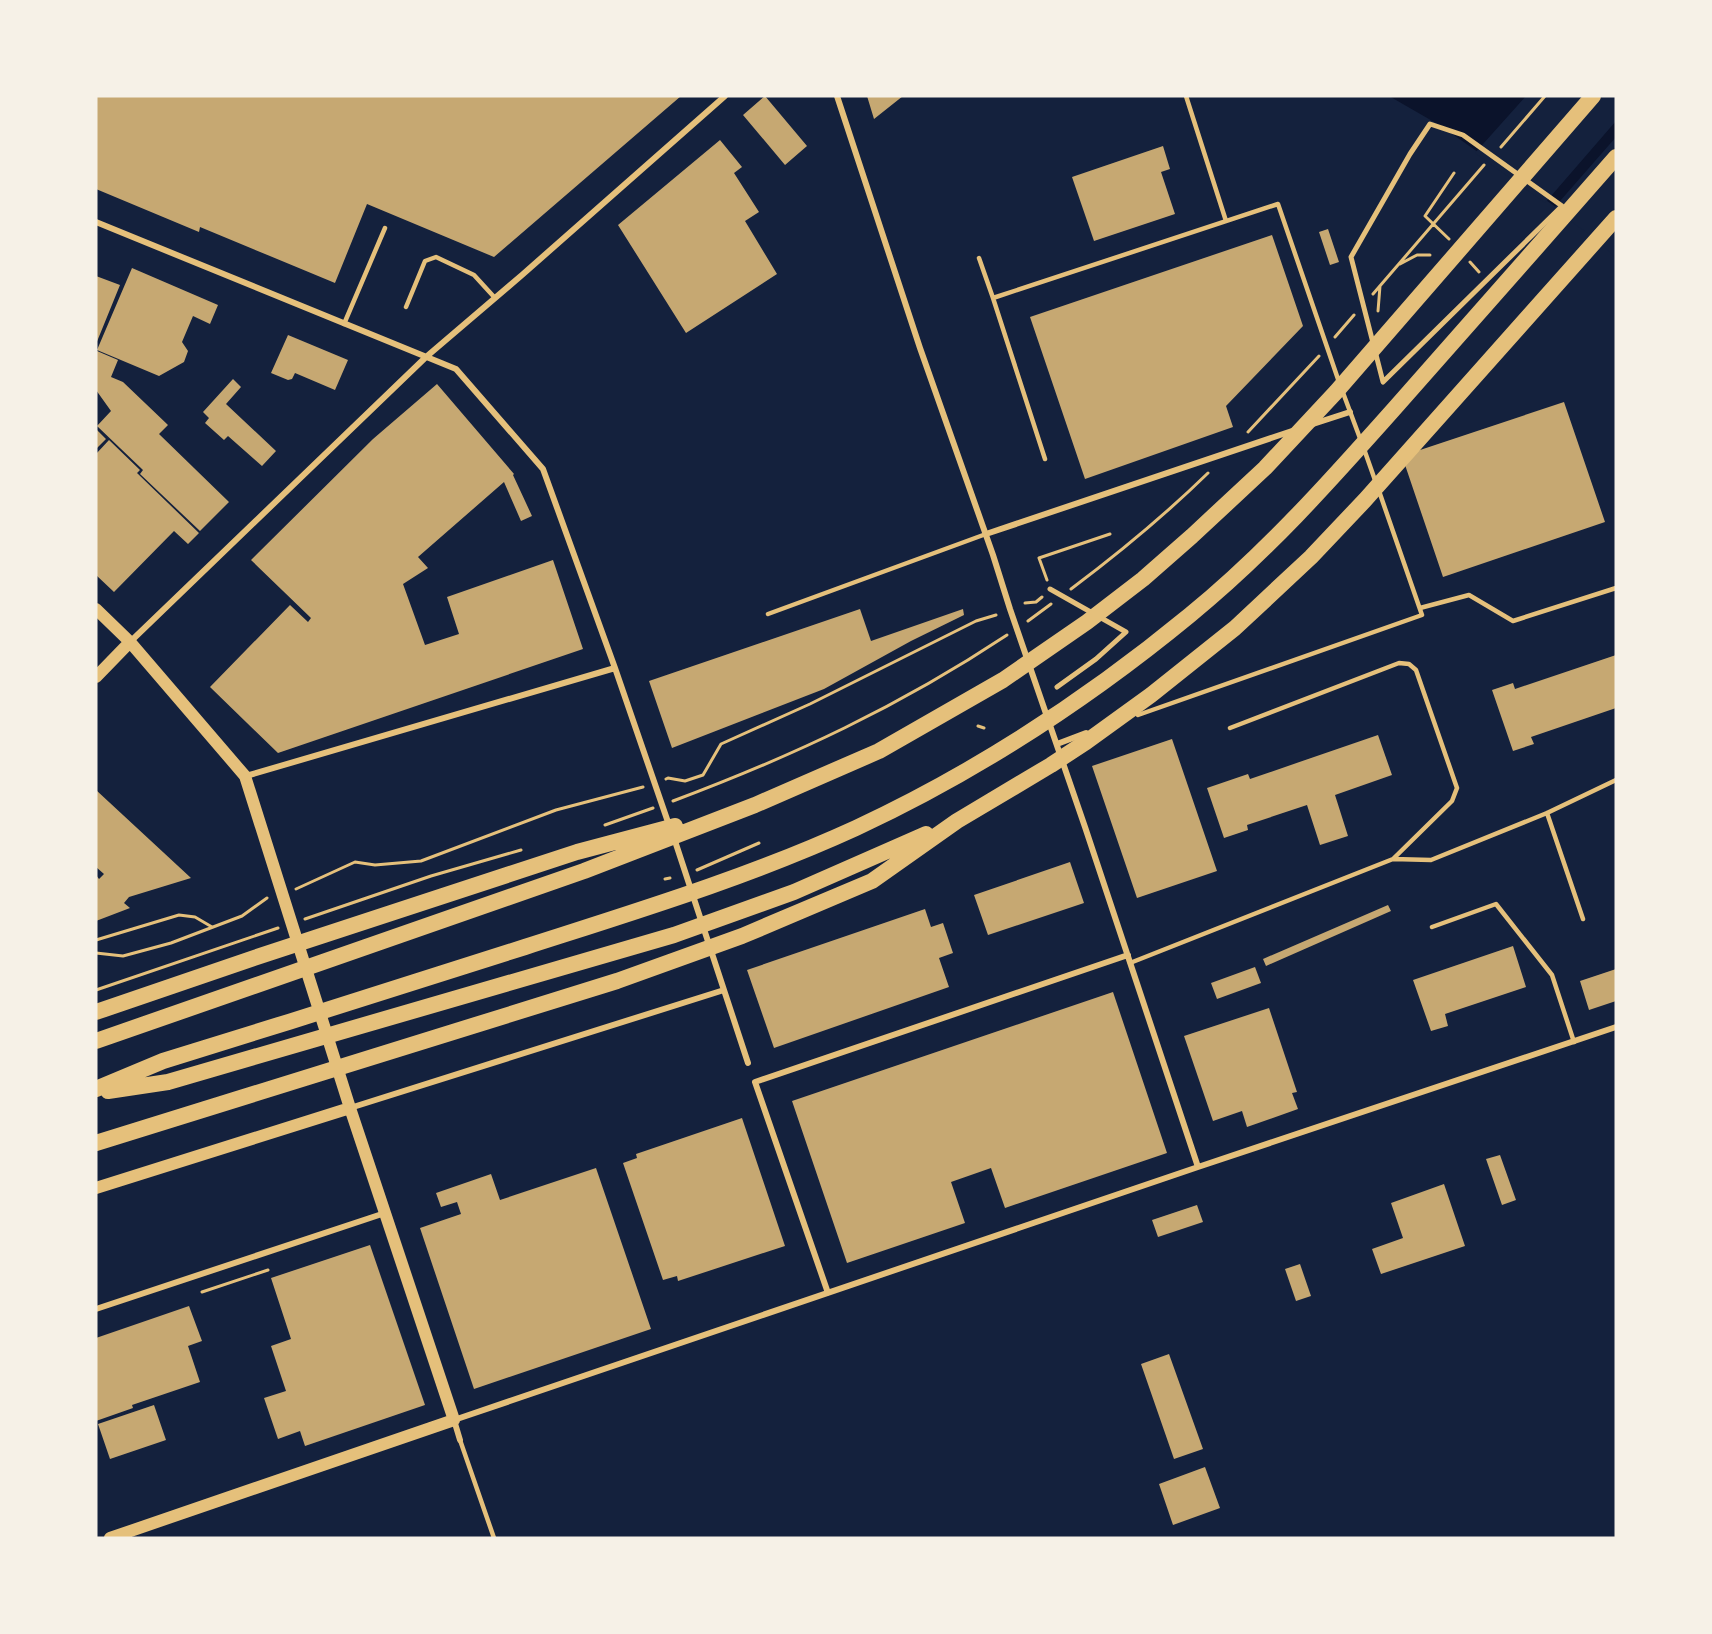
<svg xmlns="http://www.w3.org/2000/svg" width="1712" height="1634" viewBox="0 0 1712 1634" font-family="'Crimson Pro',serif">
	<rect width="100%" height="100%" fill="#14213d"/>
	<path fill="#0b132b" d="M1389,96H1616V256L1601,239L1441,126Z"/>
	<path fill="#14213d" d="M1526,96H1616V121L1545,203L1475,153Z
		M1616,137V259L1599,241L1553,209Z"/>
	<path fill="#c6a872" d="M96,96H681L494,257L367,204L335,283L200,227L199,232L96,189Z
		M765,96L807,146L785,165L743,115Z
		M867,96H903L874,119Z
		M720,140L742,167L734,173L759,212L745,221L777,274L686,333L618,225Z
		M1163,146L1170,169L1161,172L1175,214L1094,241L1072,177Z
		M1328,229L1339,262L1330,265L1319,232Z
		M1272,235L1303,326L1226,406L1233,427L1085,479L1030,317Z
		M132,268L218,305L210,324L193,316L182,342L188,351L184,362L159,376L97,350Z
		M96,276L120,285L96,344Z
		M288,335L348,360L335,390L295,373L292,379L288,380L271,373Z
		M97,351L118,360L111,377L123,382L168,425L159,434L229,502L200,531L140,474L143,470L97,426L111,411L96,390Z
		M233,379L241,387L226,404L276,451L262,466L228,436L224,440L205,423L209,418L203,412Z
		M437,384L514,474L513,475L532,516L521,521L504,482L418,557L428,568L403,584L425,645L459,634L447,597L553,560L583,649L278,753L210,687L290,605L308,622L311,618L251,560L373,439Z
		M1564,402L1605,522L1443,577L1402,456Z
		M96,429L106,439L96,449Z
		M109,440L140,470L137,473L199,533L188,544L174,531L114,592L96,575V454Z
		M860,609L871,641L963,609L964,615L911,641L824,689L672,748L649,681Z
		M1616,655V708L1531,737L1534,744L1513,751L1492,690L1513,683L1515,689Z
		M1378,735L1392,775L1335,795L1348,836L1320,845L1307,805L1247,825L1248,830L1224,838L1207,788L1248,774L1250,779Z
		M1172,739L1217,871L1137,898L1092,766Z
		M96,790L191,878L129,897L124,903L130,908L96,921V875L99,879L104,874L96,867Z
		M1070,862L1084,903L988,935L974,895Z
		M1388,905L1391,911L1266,966L1263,959Z
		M925,909L931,927L943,923L953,953L939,958L949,987L774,1048L747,970Z
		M1513,946L1526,987L1445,1014L1448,1026L1431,1031L1413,980Z
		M1255,967L1261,983L1217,999L1211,983Z
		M1616,969V1001L1589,1010L1580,981Z
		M1113,992L1167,1153L1005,1208L991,1168L951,1182L965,1223L847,1263L792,1101Z
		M1269,1008L1297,1092L1292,1093L1298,1109L1247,1127L1242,1111L1213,1121L1184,1036Z
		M742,1118L785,1246L678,1281L677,1276L663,1280L623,1163L637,1158L636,1154Z
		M1500,1155L1516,1200L1502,1205L1486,1159Z
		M596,1168L651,1329L474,1389L420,1228L461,1214L457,1202L441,1207L436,1193L491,1174L500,1200Z
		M1444,1184L1465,1246L1381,1274L1372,1249L1403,1238L1391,1203Z
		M1197,1205L1203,1222L1158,1237L1152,1220Z
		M370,1245L425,1405L305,1446L300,1431L278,1439L264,1398L286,1391L271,1346L291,1339L271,1278Z
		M1300,1264L1311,1296L1296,1301L1285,1269Z
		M189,1306L202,1341L188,1346L200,1382L132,1405L133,1408L96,1421V1338Z
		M1169,1354L1203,1449L1174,1459L1141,1364Z
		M154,1405L166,1440L110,1459L98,1424Z
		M1205,1467L1220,1508L1173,1525L1159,1484Z"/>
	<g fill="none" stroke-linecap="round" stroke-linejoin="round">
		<path stroke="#e5c07b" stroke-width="3" d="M1501,147L1545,96
			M1449,239L1425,216L1454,173
			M1470,262L1479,272
			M1400,264L1417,255H1430
			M1373,294L1484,165
			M1378,311L1380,286
			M1335,337L1354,315
			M1248,432L1319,356
			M1047,580L1039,558L1110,534
			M1071,589C1119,553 1165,515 1208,473
			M1025,603L1036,602L1042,597
			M1028,621L1051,604
			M978,726L984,728
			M666,779L668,778L685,781L703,775L721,744L810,704L976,621L996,615
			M673,801C793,756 900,706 1007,635
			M605,825L653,808
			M697,870L759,843
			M665,879L670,878
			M296,889L355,862L375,865L421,861L556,810L643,787
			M305,919L431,876L521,850
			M96,940L179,915L195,917L212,927
			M96,953L123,956L171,943L242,916L267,898
			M96,990L278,928
			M202,1292L268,1270"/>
		<path stroke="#e5c07b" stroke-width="4.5" d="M1186,96L1226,221
			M979,258L993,298L1278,204L1339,382
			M993,298L1045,459
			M406,307L425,261L436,257L474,275L495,298
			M344,324L385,228
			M1342,390L1361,441
			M1364,449L1376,483
			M1420,608L1469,595L1513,621L1616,588
			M768,614L986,534
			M1138,715L1422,615L1379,491
			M1547,813L1583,919
			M1393,859L1431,860L1547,813L1616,780
			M1432,927L1496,904L1552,975L1574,1042
			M1130,963L1393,859L1452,801L1457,788L1416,670L1409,664L1399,663L1230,728
			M460,1440L494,1538"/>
		<path stroke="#e5c07b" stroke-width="5" d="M1430,124L1463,135L1562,206L1383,382L1351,257L1410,154Z
			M1050,589L1126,632L1096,659L1057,687"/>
		<path stroke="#e5c07b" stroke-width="6" d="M837,96L920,348L993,555L1010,609L1085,827L1198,1167
			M96,222L456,369L543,469L615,668L669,825
			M1313,424L1350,412
			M986,534L1292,431
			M130,642L426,357L522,275L725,96
			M1057,744L1086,733
			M246,776L615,668
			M674,838L748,1063
			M350,1108L724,990
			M828,1293L755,1082L1128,955
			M96,1309L385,1213
			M460,1440L454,1420L1198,1167L1616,1027"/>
		<path stroke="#e5c07b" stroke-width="12" d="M96,609L130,642L245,776L350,1108L454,1420L110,1538
			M96,677L130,642
			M96,1188L350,1108"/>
		<path stroke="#e5c07b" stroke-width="16" d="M96,1012L254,958L577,852L675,826
			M96,1041L584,871L755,805L879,751L1003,680L1087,622L1143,579L1192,536L1265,468L1336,392L1593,96
			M96,1089L163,1061C284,1024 404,985 525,947C637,911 749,877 856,828C976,772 1088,699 1190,615C1265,554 1330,481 1394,409C1469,325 1542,241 1616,157
			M108,1091L168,1082L674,935L794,892L926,834
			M96,1143L617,981L742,936L872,881L957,821L1051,765L1086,742L1151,695L1235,628L1311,557L1365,500L1616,218"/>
	</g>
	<rect width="1712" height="1634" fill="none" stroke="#f6f1e7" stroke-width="195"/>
</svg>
